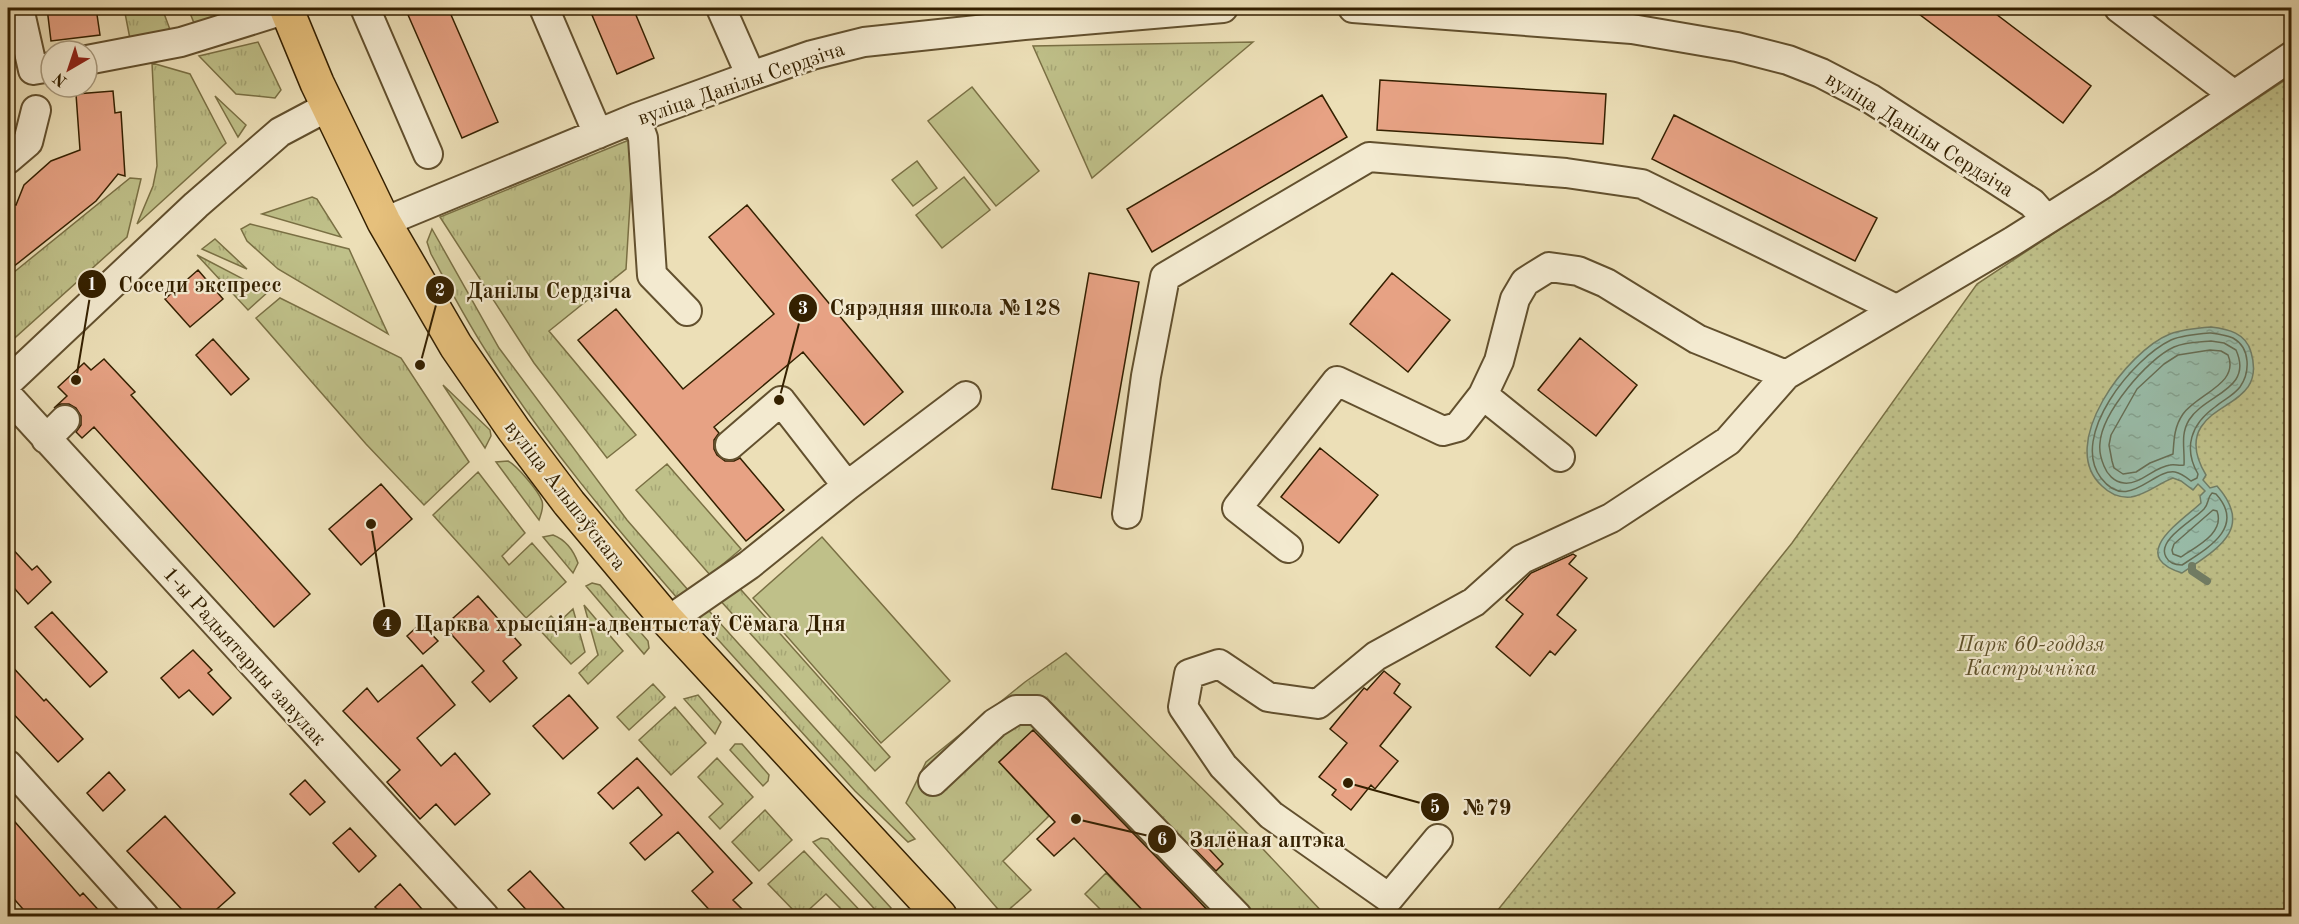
<svg xmlns="http://www.w3.org/2000/svg" width="2299" height="924" viewBox="0 0 2299 924" font-family="'Old Standard TT',serif">
	<defs>
		<pattern id="grass-tufts" width="24" height="20" patternUnits="userSpaceOnUse" patternTransform="scale(1.5)"><rect width="24" height="20" fill="#bfc089"/><path d="M3 7l-1-3M5 7V3M7 7l1-3M15 17l-1-3M17 17v-4M19 17l1-3" fill="none" stroke="#a5a574"/></pattern>
		<pattern id="park-dots" width="8" height="8" patternUnits="userSpaceOnUse" patternTransform="scale(1.5)"><rect width="8" height="8" fill="#bfc089"/><path d="M2 2h.1M6 6h.1" fill="none" stroke="#a5a574" stroke-width="1.8" stroke-linecap="round"/></pattern>
		<pattern id="water-ripples" width="26" height="14" patternUnits="userSpaceOnUse" patternTransform="scale(1.5)"><rect width="26" height="14" fill="#99bdaa"/><path d="M2 4q2-2 4 0t4 0M15 11q2-2 4 0t4 0" fill="none" stroke="#84a290"/></pattern>
	</defs>
	<rect width="100%" height="100%" fill="#ecdfb7"/>
	<filter id="stains"><feTurbulence type="fractalNoise" baseFrequency=".00333" numOctaves="4"/><feColorMatrix values="0 0 0 0 .2 0 0 0 0 .09 0 0 0 0 .02 0 0 0 .5 -.17"/></filter>
	<radialGradient id="worn" r=".72"><stop offset=".6" stop-color="#630" stop-opacity="0"/><stop offset="1" stop-color="#630" stop-opacity=".3"/></radialGradient>
	<path fill="url(#grass-tufts)" stroke="#7a7044" stroke-width="1.5" d="M124,8H162L172,35L131,44Z
		M188,8H243L194,23Z
		M258,42L281,90L275,98L236,94L199,56Z
		M1253,42L1092,178L1033,46Z
		M152,63L190,74L226,143L137,224L153,186L157,166Z
		M215,96L246,125L238,137Z
		M634,138L626,269L549,331L636,435L607,458L534,363L440,217Z
		M130,178L141,179L127,237L8,344V277Z
		M312,197L317,199L341,237L262,214Z
		M250,224L349,249L388,334L278,269L247,241L241,229Z
		M432,229L499,348L627,520L688,590L678,599C611,522 545,443 490,357C468,324 450,289 431,254L427,242Z
		M215,239L247,269L202,249Z
		M197,255L268,292L248,310Z
		M280,298L401,358L469,462L424,505L366,444L256,318Z
		M443,385L490,430L491,436L485,448Z
		M508,461C517,466 538,490 542,501C544,508 541,514 539,520L496,462Z
		M667,464L741,549L710,575L636,490Z
		M478,472L525,533L502,556L509,565L532,543L566,582L526,618L433,515Z
		M553,535C566,540 573,549 578,563L573,573L543,537Z
		M592,583L600,585L648,641L649,648L644,654L586,586Z
		M735,583L890,757L875,771L718,598Z
		M701,602L915,839L908,842L855,791L693,612Z
		M584,605L623,651L588,684L579,673L598,655Z
		M573,609L585,652L571,664L538,628L551,616L558,623Z
		M1066,653L1262,848L1326,916H1213L1035,729L999,762L1049,816L1003,861L1031,890L1003,915L906,803L926,762L1025,682Z
		M653,684L665,697L629,730L617,717Z
		M698,695L721,722L715,734L684,699Z
		M675,707L706,743L671,775L639,740Z
		M735,744H742L769,775L768,781L763,786L730,750Z
		M717,758L753,797L720,829L709,817L723,804L698,777Z
		M765,810L792,840L759,871L732,842Z
		M821,838L828,839L891,908L888,916H881L813,842Z
		M804,851L865,916H848L826,894L802,916H799L768,884Z
		M1106,873L1148,916H1107L1085,894Z"/>
	<path fill="url(#park-dots)" stroke="#7a7044" stroke-width="1.5" d="M2291,76V916H1493L1792,543L1977,284Z"/>
	<path fill="#bfc089" stroke="#7a7044" stroke-width="1.5" d="M972,87L1039,171L996,206L928,121Z
		M917,161L937,188L913,206L892,180Z
		M964,177L990,210L942,248L916,215Z
		M822,537L950,681L881,743L753,598Z"/>
	<path fill="url(#water-ripples)" stroke="#717e66" stroke-width="1.5" d="M2211,327C2228,329 2246,333 2251,352C2265,400 2218,400 2201,427C2191,443 2197,460 2206,475L2203,480L2210,488L2217,486C2255,529 2217,549 2182,573C2127,556 2180,522 2201,503L2200,496L2205,491L2198,484L2193,490L2181,481L2173,478C2159,483 2146,495 2131,497C2120,498 2110,494 2102,486C2056,445 2127,351 2170,334C2183,329 2197,328 2211,327Z"/>
	<g fill="none" stroke-linecap="round" stroke-linejoin="round">
		<path stroke="#666e55" stroke-width="1.5" d="M2211,333C2219,334 2226,335 2233,338C2251,348 2250,373 2240,387C2233,396 2223,400 2215,407C2191,424 2183,448 2198,474L2197,478L2191,481C2186,477 2181,473 2175,472C2152,469 2128,513 2101,478C2069,436 2133,358 2171,340C2183,335 2198,334 2211,333Z
			M2211,341L2224,343L2236,350C2254,390 2205,394 2189,420C2180,435 2185,449 2184,465C2179,466 2175,464 2170,465C2154,467 2140,485 2124,483C2114,482 2107,474 2104,466C2101,459 2099,451 2100,443C2102,413 2147,359 2174,347C2185,342 2199,342 2211,341Z
			M2210,350L2221,351L2228,355C2240,384 2197,394 2183,414C2174,427 2174,440 2173,454L2150,463L2136,472L2123,474L2114,468L2112,461L2109,445L2111,435L2137,389L2164,364L2178,355Z
			M2212,493L2216,494C2246,527 2208,548 2182,565C2176,565 2169,563 2166,557C2156,540 2194,520 2204,509C2209,504 2207,498 2212,493Z
			M2213,510L2217,511C2225,533 2197,546 2181,557L2173,554L2172,550L2174,544Z"/>
		<path stroke="#717e66" stroke-width="8" d="M2192,566V571L2207,581"/>
	</g>
	<path fill="#e7a284" stroke="#342000" stroke-width="1.5" d="M47,8H96L100,35L51,41Z
		M405,8H448L498,122L462,138Z
		M589,8H633L654,58L617,74Z
		M1911,8H1988L2091,86L2063,123Z
		M1380,80L1606,94L1603,144L1377,130Z
		M113,91L115,113L121,112L125,176L118,174L96,201L8,271V202L16,205L24,185L51,161L80,150L76,94Z
		M1322,95L1347,137L1152,252L1127,209Z
		M1674,115L1877,218L1855,261L1652,159Z
		M747,205L903,392L864,425L803,352L714,427L719,433L714,440V449L717,455L725,461H734L740,458L784,510L746,541L578,340L616,309L683,389L774,314L709,237Z
		M198,270L223,299L190,327L165,299Z
		M1089,273L1139,282L1101,498L1052,489Z
		M1392,273L1450,320L1408,372L1350,324Z
		M1580,338L1637,385L1596,436L1538,390Z
		M213,339L249,379L231,395L196,355Z
		M104,359L135,392L131,395L310,594L274,627L94,427L82,438L76,432L81,425V416L76,408L69,404H61L54,408L67,396L58,387L84,363L91,370Z
		M1320,448L1378,495L1339,543L1281,497Z
		M381,484L412,519L361,565L329,529Z
		M8,544L32,570L37,566L51,582L28,604L8,581Z
		M1573,554L1576,556L1569,564L1587,578L1557,615L1576,630L1555,655L1550,651L1530,676L1496,647L1523,614L1506,600L1531,573Z
		M478,596L521,645L503,661L517,678L490,702L472,682L484,671L444,626Z
		M52,612L107,672L90,687L35,627Z
		M421,623L438,641L423,654L407,636Z
		M193,650L212,670L208,673L231,698L213,715L189,690L179,698L161,678Z
		M8,662L44,701L46,699L83,739L58,762L8,708Z
		M422,665L455,705L417,738L441,766L455,753L490,794L455,825L436,804L420,819L387,782L400,770L343,711L367,688L378,702Z
		M1384,671L1400,684L1394,693L1411,707L1380,746L1398,761L1375,789L1371,785L1351,810L1332,795L1336,790L1319,777L1347,743L1330,729L1364,688L1367,690Z
		M569,695L598,728L563,759L533,726Z
		M1033,730L1194,896L1213,916H1148L1074,838L1054,856L1037,839L1055,822L999,762Z
		M637,758L752,883L733,900L749,916H715L692,891L713,872L678,832L645,860L630,843L662,815L638,787L613,809L598,793Z
		M109,772L125,790L103,811L87,793Z
		M305,780L325,802L310,815L290,794Z
		M8,814L80,896L83,893L104,916H29L8,892Z
		M165,816L235,893L209,916H188L127,851Z
		M350,828L376,856L359,872L333,843Z
		M1197,836L1223,864L1216,871L1190,844Z
		M530,871L571,916H532L508,890Z
		M400,884L428,916H384L375,907Z"/>
	<g fill="none" stroke-linecap="round" stroke-linejoin="round">
		<defs>
			<path id="minor" d="M19,8L33,70L51,67
				M365,8L428,154
				M544,8L598,134
				M721,8L751,76
				M1353,8L1632,29L1737,47L1788,60L1821,73L1871,99L2032,203L2046,219
				M2119,8L2234,95
				M87,60L181,42L287,9
				M636,118L643,138L652,275L687,311
				M8,159L28,142L36,110
				M384,222L636,118L751,76L812,55L864,42L1024,25L1223,8
				M8,382L196,205L280,132L329,106
				M1483,395L1560,457
				M8,396L484,916
				M46,439L65,420
				M730,445L781,401L847,486
				M1127,514L1146,376L1165,277L1369,157L1566,173L1642,184L1896,309
				M1288,548L1237,508L1337,381L1443,431L1458,427L1483,395L1499,361L1515,299L1525,282L1549,267L1578,271L1606,283L1697,339L1786,375
				M668,621L749,565L847,486L966,396
				M8,765L144,916
				M933,781L995,723L1016,710H1037L1237,916
				M1438,839L1389,898L1271,815L1223,766L1183,707L1189,674L1219,664L1268,697L1318,704L1376,656L1474,602L1522,559L1611,518L1728,441L1786,375L2013,241L2103,184L2292,56"/>
			<path id="major" d="M286,8L317,83L384,222L456,346L514,430L569,503L668,621L940,916"/>
		</defs>
		<use href="#minor" stroke="#62502e" stroke-width="32"/>
		<use href="#major" stroke="#342000" stroke-width="36"/>
		<use href="#minor" stroke="#f3ead0" stroke-width="28"/>
		<use href="#major" stroke="#e6c07c" stroke-width="33"/>
	</g>
	<g text-anchor="middle" stroke-width="4.5" stroke-linejoin="round" paint-order="stroke">
		<g font-size="21" fill="#342000" stroke="#f3ead0">
			<text transform="translate(741 83) rotate(-19)" y="7">вуліца Данілы Сердзіча</text>
			<text transform="translate(1920 134) rotate(32)" y="7">вуліца Данілы Сердзіча</text>
			<text transform="translate(566 495) rotate(52)" y="7">вуліца Альшэўскага</text>
			<text transform="translate(245 656) rotate(48)" y="7">1-ы Радыятарны завулак</text>
		</g>
		<g font-size="21" font-style="italic" fill="#5e5029" stroke="#f3ead0">
			<text x="2031" y="651">Парк 60-годдзя<tspan x="2031" dy="24">Кастрычніка</tspan></text>
		</g>
	</g>
	<path fill="none" stroke="#342000" stroke-width="2" d="M76 380L92 284M420 365L440 290M779 400L803 308M371 524L387 623M1348 783L1435 807M1076 819L1162 839"/>
	<g fill="#342000" stroke="#f3ead0" stroke-width="2">
		<circle cx="76" cy="380" r="6"/>
		<circle cx="420" cy="365" r="6"/>
		<circle cx="779" cy="400" r="6"/>
		<circle cx="371" cy="524" r="6"/>
		<circle cx="1348" cy="783" r="6"/>
		<circle cx="1076" cy="819" r="6"/>
		<circle cx="92" cy="284" r="15"/>
		<circle cx="440" cy="290" r="15"/>
		<circle cx="803" cy="308" r="15"/>
		<circle cx="387" cy="623" r="15"/>
		<circle cx="1435" cy="807" r="15"/>
		<circle cx="1162" cy="839" r="15"/>
	</g>
	<g font-size="18" text-anchor="middle" font-weight="bold" fill="#fff">
		<text x="92" y="290">1</text>
		<text x="440" y="296">2</text>
		<text x="803" y="314">3</text>
		<text x="387" y="630">4</text>
		<text x="1435" y="813">5</text>
		<text x="1162" y="845">6</text>
	</g>
	<g font-size="22" text-anchor="middle" font-weight="bold" fill="#342000" stroke="#f3ead0" stroke-width="4.5" stroke-linejoin="round" paint-order="stroke">
		<text x="200" y="292">Соседи экспресс</text>
		<text x="549" y="298">Данілы Сердзіча</text>
		<text x="945" y="315">Сярэдняя школа №128</text>
		<text x="630" y="631">Царква хрысціян-адвентыстаў Сёмага Дня</text>
		<text x="1487" y="815">№79</text>
		<text x="1267" y="847">Зялёная аптэка</text>
	</g>
	<rect width="2299" height="924" fill="none" stroke="#ecdfb7" stroke-width="30"/>
	<rect x="9" y="9" width="2281" height="906" fill="none" stroke="#342000" stroke-width="3"/>
	<rect x="15" y="15" width="2269" height="894" fill="none" stroke="#342000" stroke-width="1.5"/>
	<g transform="translate(69 69) rotate(219)"><circle r="28" fill="#f3ead0" stroke="#a7997d" stroke-width="1.5"/>
	<path d="M0-4.5L10 22L0 15L-10 22Z" fill="#8f2418"/>
	<text y="-9" font-size="16" font-weight="bold" text-anchor="middle" fill="#342000">N</text>
	</g>
	<rect width="100%" height="100%" filter="url(#stains)"/>
	<rect width="100%" height="100%" fill="url(#worn)"/>
</svg>
